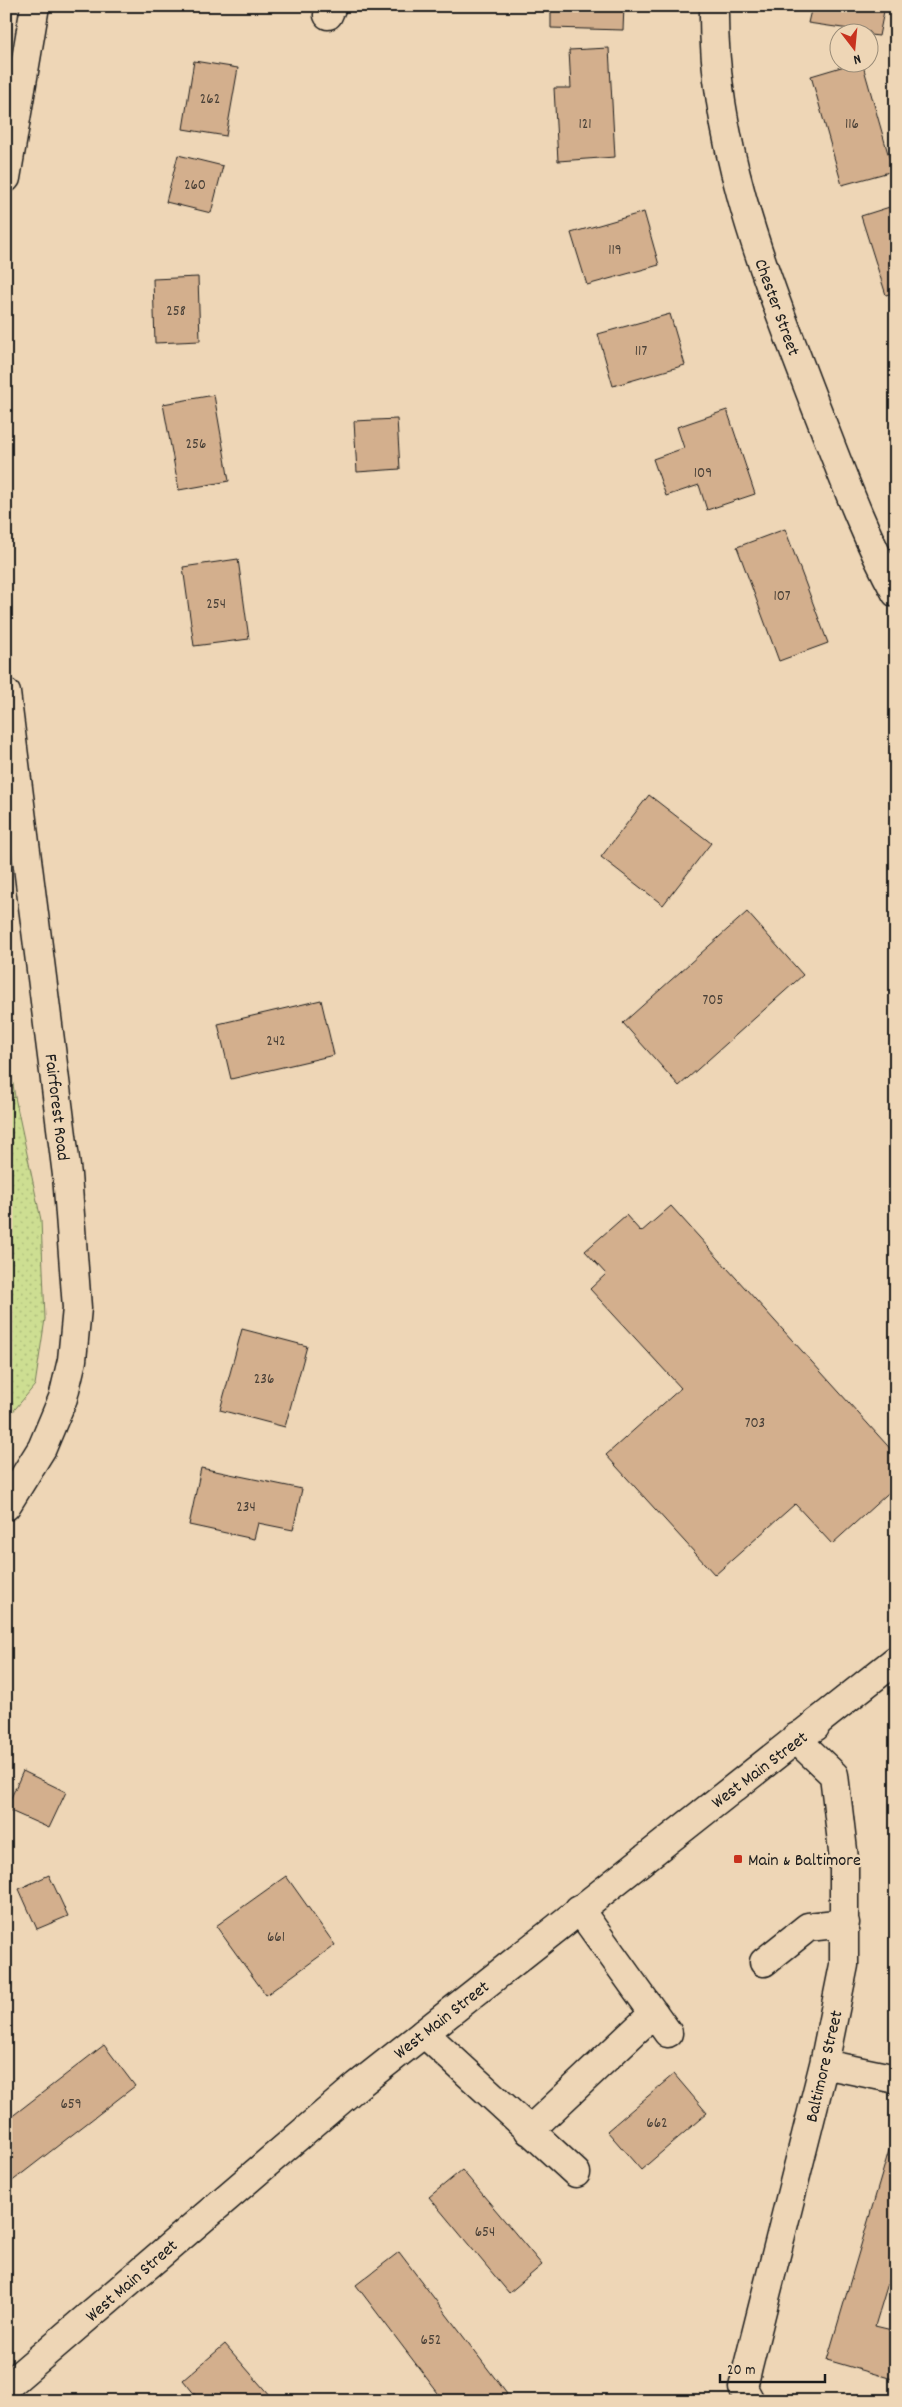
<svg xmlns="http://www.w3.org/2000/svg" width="902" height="2407" viewBox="0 0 902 2407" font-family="Dekko,sans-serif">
	<defs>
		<pattern id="grass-dots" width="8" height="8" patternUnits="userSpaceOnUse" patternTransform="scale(1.25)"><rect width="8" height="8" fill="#cdde92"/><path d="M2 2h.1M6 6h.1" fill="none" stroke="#afbe7d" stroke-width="1.8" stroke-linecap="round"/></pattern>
		<pattern id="forest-firs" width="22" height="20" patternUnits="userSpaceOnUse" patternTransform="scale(1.25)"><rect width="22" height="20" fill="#cdde92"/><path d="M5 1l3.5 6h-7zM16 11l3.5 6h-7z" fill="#afbe7d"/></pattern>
	</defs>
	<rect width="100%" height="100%" fill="#eed6b6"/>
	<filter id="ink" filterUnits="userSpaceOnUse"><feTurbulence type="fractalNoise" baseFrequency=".02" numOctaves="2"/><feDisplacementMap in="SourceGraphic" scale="10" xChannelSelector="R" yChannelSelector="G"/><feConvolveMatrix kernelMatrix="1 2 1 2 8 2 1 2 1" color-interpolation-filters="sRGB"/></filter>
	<g filter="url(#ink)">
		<path fill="url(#grass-dots)" stroke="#747d57" d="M15,1097L41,1220L45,1319L35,1385L6,1420V1100Z"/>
		<path fill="url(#forest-firs)" stroke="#747d57" d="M6,1040L15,1097L6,1100Z"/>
		<path fill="#d3af8d" stroke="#1c1c1c" d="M551,6H624L623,30L551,28Z
			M812,6H885L879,36L870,35V32L808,23Z
			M609,48L615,157L558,161L554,88H571L569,50Z
			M194,61L238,68L226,136L183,129Z
			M858,62H862L893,171L842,185L811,76Z
			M178,155L223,166L211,213L166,202Z
			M896,205V292L886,295L861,216Z
			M644,212L659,265L587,285L571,233Z
			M198,277L200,341L155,343L153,279Z
			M670,314L685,365L613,386L598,334Z
			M214,395L229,481L179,490L163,404Z
			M727,410L755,494L707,510L699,485L666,496L653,459L684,448L677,427Z
			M397,419L400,469L357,472L354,421Z
			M785,529L828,643L779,661L737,547Z
			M238,559L249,639L194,646L183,567Z
			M649,795L711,843L663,905L601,857Z
			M747,912L803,975L679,1086L623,1023Z
			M321,1000L334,1055L231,1079L218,1024Z
			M671,1206L896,1455V1486L832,1544L795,1504L715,1575L606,1455L681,1388L590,1289L606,1274L585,1251L626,1215L641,1232Z
			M242,1329L307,1346L285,1427L220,1410Z
			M201,1468L302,1489L293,1530L258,1523L254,1539L189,1525Z
			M23,1771L66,1792L49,1828L6,1809Z
			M49,1875L68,1916L37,1929L19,1889Z
			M286,1876L335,1945L266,1995L216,1926Z
			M104,2045L135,2086L6,2186V2121Z
			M674,2074L707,2113L641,2170L607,2131Z
			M895,2130L896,2257L875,2326L896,2331V2380L827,2360Z
			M462,2170L542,2265L509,2293L429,2197Z
			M399,2252L507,2394L498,2401H444L356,2285Z
			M225,2344L270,2396L265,2401H200L183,2380Z"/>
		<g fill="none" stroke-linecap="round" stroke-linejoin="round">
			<defs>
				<path id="minor" d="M714,6C712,143 764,272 812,397C838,463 862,531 896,593
					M328,15L332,6
					M6,178L35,6
					M6,693L67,1175L77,1308L72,1360L63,1398L42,1448L6,1506
					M579,1909L668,2033
					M764,1962L808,1927L845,1923
					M424,2033L576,2173
					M824,2064L896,2079
					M529,2131L654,2013
					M750,2401L743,2388L748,2366L824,2064L844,1965V1859L834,1775L795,1738L815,1727"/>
				<path id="major" d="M6,2387L357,2086L896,1660"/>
			</defs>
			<use href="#minor" stroke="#1c1c1c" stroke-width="31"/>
			<use href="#major" stroke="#1c1c1c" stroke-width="31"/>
			<use href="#minor" stroke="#eed6b6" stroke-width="28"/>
			<use href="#major" stroke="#eed6b6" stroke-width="28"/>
		</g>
	</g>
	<rect fill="#c8321e" stroke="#eed6b6" stroke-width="2" x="733" y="1854" width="10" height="10" rx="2.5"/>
	<g text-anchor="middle" stroke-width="5" stroke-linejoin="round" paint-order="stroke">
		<g font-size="15" fill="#4a4138">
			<text x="210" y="103">262</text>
			<text x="585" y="128">121</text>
			<text x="852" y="128">116</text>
			<text x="195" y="189">260</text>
			<text x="615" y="254">119</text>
			<text x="176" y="315">258</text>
			<text x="641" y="355">117</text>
			<text x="196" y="448">256</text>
			<text x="703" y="477">109</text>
			<text x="782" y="600">107</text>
			<text x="216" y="608">254</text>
			<text x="713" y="1004">705</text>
			<text x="276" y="1045">242</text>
			<text x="264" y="1383">236</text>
			<text x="755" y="1427">703</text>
			<text x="246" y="1511">234</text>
			<text x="276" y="1941">661</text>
			<text x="71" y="2108">659</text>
			<text x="657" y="2127">662</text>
			<text x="485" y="2236">654</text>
			<text x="431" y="2344">652</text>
		</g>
		<g font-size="18" fill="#1c1c1c" stroke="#eed6b6">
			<text transform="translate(778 307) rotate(70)" y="6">Chester Street</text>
			<text transform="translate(58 1107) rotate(83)" y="6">Fairforest Road</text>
			<text transform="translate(759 1769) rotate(-37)" y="6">West Main Street</text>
			<text transform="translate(441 2019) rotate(-38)" y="6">West Main Street</text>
			<text transform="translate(823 2066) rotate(-77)" y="6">Baltimore Street</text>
			<text transform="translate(131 2280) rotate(-41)" y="6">West Main Street</text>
		</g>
		<g font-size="18" fill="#1c1c1c" stroke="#eed6b6" text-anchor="start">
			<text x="748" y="1865">Main &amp; Baltimore</text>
		</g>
	</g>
	<rect width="902" height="2407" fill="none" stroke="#eed6b6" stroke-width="25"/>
	<rect x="12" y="12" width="877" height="2382" fill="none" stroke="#1c1c1c" stroke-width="2" filter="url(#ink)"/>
	<g transform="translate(854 48) rotate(164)"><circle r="24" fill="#eed6b6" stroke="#9a8c78"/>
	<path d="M0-4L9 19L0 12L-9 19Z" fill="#c8321e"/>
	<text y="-8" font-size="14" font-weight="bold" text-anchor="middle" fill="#1c1c1c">N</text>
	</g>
	<path d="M720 2374v8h105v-8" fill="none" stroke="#1c1c1c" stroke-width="2.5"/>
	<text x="727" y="2374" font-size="15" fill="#1c1c1c" stroke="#eed6b6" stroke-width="4" paint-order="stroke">20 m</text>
</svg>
